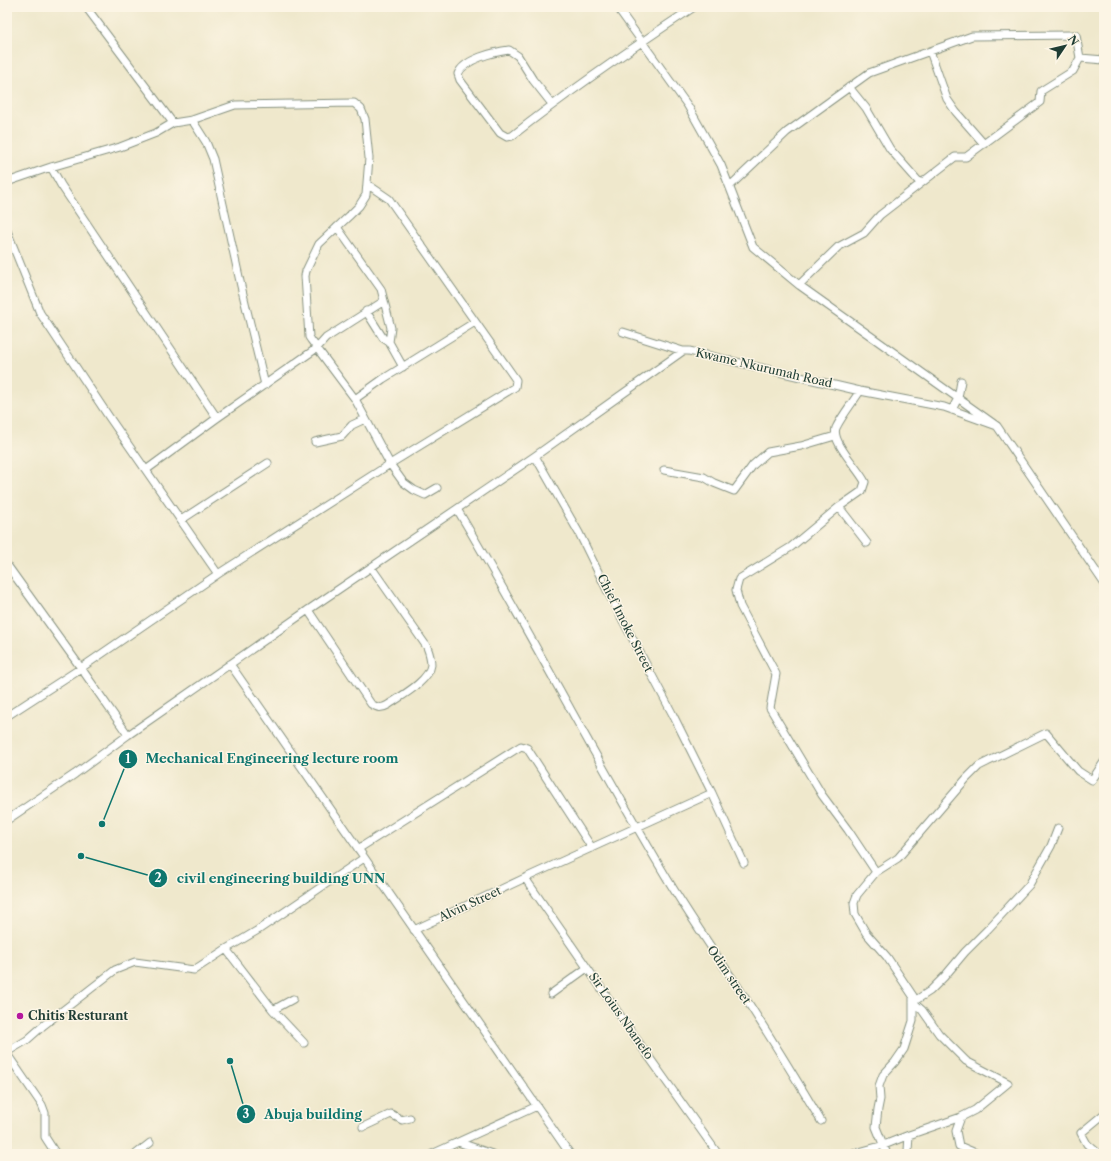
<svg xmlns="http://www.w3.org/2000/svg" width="1111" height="1161" viewBox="0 0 1111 1161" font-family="'Libre Caslon Text',serif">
	<rect width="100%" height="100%" fill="#fcf5e5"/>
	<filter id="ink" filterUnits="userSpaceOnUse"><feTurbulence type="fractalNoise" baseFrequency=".025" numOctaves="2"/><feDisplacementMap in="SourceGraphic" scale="8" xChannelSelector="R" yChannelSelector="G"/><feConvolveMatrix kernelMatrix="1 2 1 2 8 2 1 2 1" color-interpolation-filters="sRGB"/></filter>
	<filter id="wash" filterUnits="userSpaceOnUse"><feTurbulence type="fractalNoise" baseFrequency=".012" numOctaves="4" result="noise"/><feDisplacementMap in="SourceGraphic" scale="16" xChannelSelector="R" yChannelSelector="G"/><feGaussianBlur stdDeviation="0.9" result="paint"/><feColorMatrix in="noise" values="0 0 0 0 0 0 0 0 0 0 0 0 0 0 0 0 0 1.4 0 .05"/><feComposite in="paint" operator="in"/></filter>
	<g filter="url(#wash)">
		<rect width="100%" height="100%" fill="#efe8cc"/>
	</g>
	<g filter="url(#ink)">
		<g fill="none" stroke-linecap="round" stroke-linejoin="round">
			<defs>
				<path id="minor" d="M86,7L173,123
					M617,7L688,106L721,165L753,247L799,285L997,426L1104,583
					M930,51L947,99L956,112L984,144
					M1080,58L1104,60
					M849,87L866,108L890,149L920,183
					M552,104L533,80L518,56L509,50C494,52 464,59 458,74L460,80L500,133L507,137L512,136C570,90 632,48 694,7
					M192,120L206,142L213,159L241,286L265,385
					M51,167L61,185L217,418
					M7,182L51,167L120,147L156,133L173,123L192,120L235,105L354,103L361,109L365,119L369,158L366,195L359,206L349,216L319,244L306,271L305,276L309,337L311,340L355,399L390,464L403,482L414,490L425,495L437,488
					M730,186L787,132L869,73L972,36L1076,35L1080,58L1073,71L1041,91L1040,102L966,157H955L880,215L864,233L838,247L799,285
					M337,227L381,289L391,328L389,342
					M7,231L40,313L109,417L218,574
					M366,311L383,338L389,342L403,367
					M623,332L683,351
					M860,391C853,402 841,417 836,428C831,442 858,468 865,482L862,491L839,507L791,547L739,579L736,590L740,606L776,674L770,708L822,795L848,830L876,872
					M355,399L383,379L475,322
					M952,410L958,398L961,381
					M315,442L342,436L352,425L365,419
					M535,456L579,533L612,600L672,713L712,793L744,863
					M146,470L217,418L317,348L326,338L384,301
					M664,470L704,477L714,483L734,491L753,465L768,452L801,446L835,436
					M839,507L867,543
					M457,509C528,628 591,751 662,870C686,911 713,950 740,990C768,1033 795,1077 821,1121
					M181,520L268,463
					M7,565L81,668L128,735L308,610L535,456L683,351H689L860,391L944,407L997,426
					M308,610L371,704C378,708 381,709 388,705C401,696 429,681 431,665C431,659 429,652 427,647L371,567
					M230,664L570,1154
					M7,716L81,668L218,574L390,464L515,387L516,380L514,377L389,199L367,184
					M7,820L75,774L128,735
					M358,849L521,746L527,748L592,848
					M525,878L644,1050L718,1154
					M414,930L525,878L712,793
					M226,949L273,1010
					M551,994L587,968
					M293,999L273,1010L304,1043
					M7,1052L27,1040L44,1025L115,970L135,962L194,970L226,949L258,930L364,858
					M7,1054L42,1105L45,1113V1137L56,1154
					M961,1117L956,1131L959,1146L978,1154
					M363,1127L391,1114L402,1120L410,1118
					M909,1135L908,1151L910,1154
					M458,1142L492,1154
					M136,1154L150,1143
					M432,1154L537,1106
					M852,1154L884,1145L909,1135L961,1117L975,1110L1008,1083L966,1061L939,1034L922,1010L913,1002L930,991L944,977L965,952L988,929L1029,885L1051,846L1058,828
					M887,1154L876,1127L878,1109L880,1099L879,1086L883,1075L895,1062L904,1049L913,1021V996L887,957L866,933L855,914L854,903L857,895L876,872L898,858L966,779L979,766L1046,733L1078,771L1092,780L1104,762
					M1099,1154L1087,1144L1081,1133L1104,1114"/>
			</defs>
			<use href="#minor" stroke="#879280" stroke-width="9"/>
			<use href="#minor" stroke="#fff" stroke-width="7"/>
		</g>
	</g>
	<circle fill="#b5179e" stroke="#fcf5e5" stroke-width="1.5" cx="20" cy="1016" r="4"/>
	<g text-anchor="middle" stroke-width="3" stroke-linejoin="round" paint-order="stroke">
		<g font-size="12" fill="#1f3d34" stroke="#fcf5e5">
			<text transform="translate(764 368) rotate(13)" y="4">Kwame Nkurumah Road</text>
			<text transform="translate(625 623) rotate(63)" y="4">Chief Imoke Street</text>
			<text transform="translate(470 904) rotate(-25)" y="4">Alvin Street</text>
			<text transform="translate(729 975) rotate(56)" y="4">Odim street</text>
			<text transform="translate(621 1016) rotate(55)" y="4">Sir Loius Nbanefo</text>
		</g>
		<g font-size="12" font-weight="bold" fill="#1f3d34" stroke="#fcf5e5" text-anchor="start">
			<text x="28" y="1020">Chitis Resturant</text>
		</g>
	</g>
	<path fill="none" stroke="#0f766e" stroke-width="1.5" d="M102 824L128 759M81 856L158 878M230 1061L246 1114"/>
	<g fill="#0f766e" stroke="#fcf5e5" stroke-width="1.5">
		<circle cx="102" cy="824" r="4"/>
		<circle cx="81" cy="856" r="4"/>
		<circle cx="230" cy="1061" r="4"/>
		<circle cx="128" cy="759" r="10"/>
		<circle cx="158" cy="878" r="10"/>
		<circle cx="246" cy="1114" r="10"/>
	</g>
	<g font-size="12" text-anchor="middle" font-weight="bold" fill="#fff">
		<text x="128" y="763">1</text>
		<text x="158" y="882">2</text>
		<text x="246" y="1118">3</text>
	</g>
	<g font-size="13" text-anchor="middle" font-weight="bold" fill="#0f766e" stroke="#fcf5e5" stroke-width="3" stroke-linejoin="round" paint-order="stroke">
		<text x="272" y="763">Mechanical Engineering lecture room</text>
		<text x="281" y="883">civil engineering building UNN</text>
		<text x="313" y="1119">Abuja building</text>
	</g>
	<rect width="1111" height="1161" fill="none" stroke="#fcf5e5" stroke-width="24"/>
	<g transform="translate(1065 46) rotate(55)" stroke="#fcf5e5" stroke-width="3" paint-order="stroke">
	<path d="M0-3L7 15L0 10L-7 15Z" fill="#1f3d34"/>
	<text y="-6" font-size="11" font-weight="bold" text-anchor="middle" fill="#1f3d34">N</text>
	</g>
</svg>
